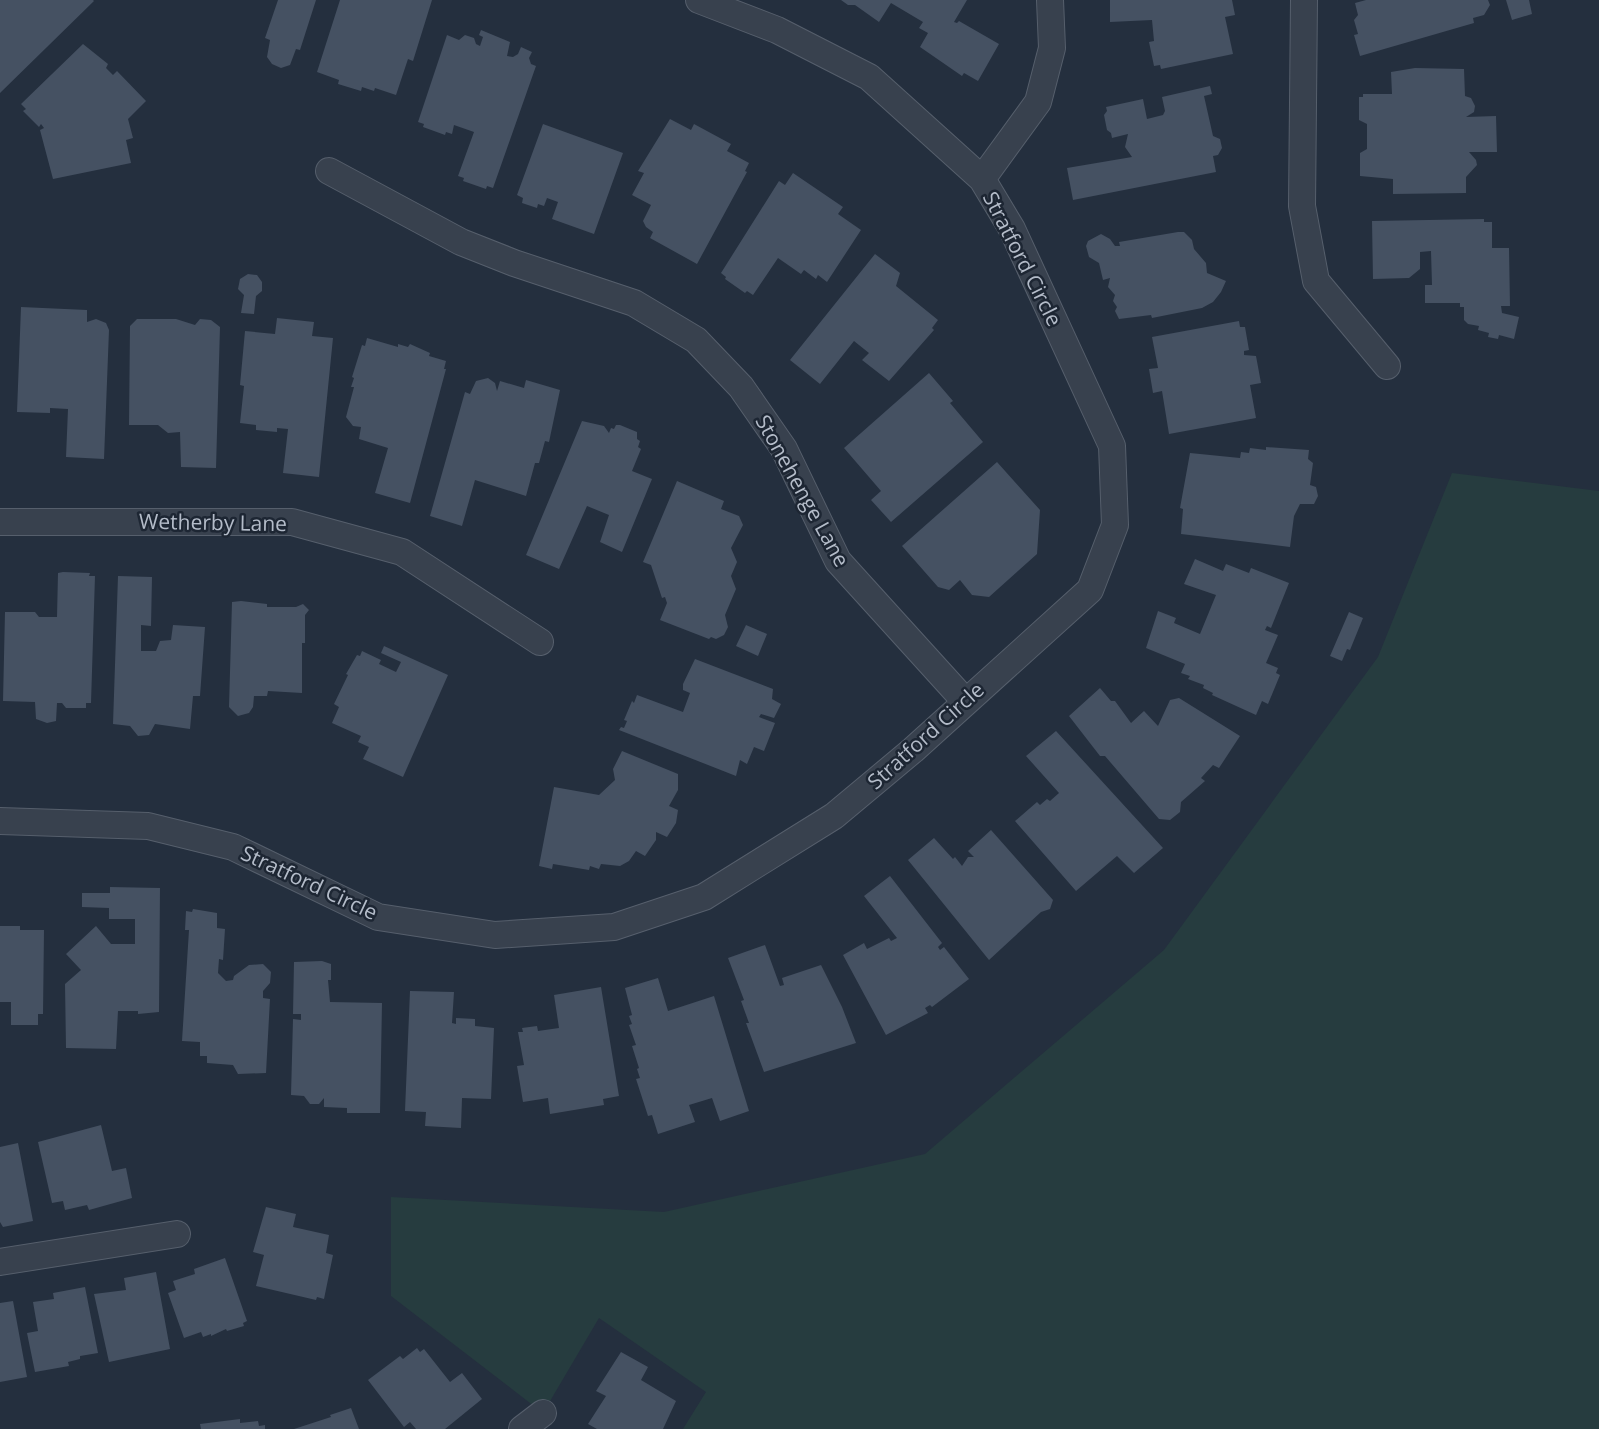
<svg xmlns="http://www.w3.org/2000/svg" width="1599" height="1429" viewBox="0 0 1599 1429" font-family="'Open Sans',sans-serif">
	<rect width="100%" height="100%" fill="#242f3e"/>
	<path fill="#263c3f" d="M1452,473L1599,491V1429H683L706,1392L599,1318L543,1413L391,1296V1197L664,1212L925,1154L1164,950L1378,657Z"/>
	<path fill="#455162" d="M0,0H93L94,1L0,93Z
		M278,0H316L300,50L296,49L290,65L281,68L272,64L267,57L270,40L265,38Z
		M340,0H432L413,61L408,59L396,95L375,88L374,91L362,87L361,91L338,84L339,80L317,72Z
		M841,0H967L954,22L957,23L959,21L999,44L978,81L964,73L962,76L920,47L928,33L919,28L923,22L891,3L879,22L855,5H848Z
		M1110,0H1232L1235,15L1225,17L1233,54L1161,69L1160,65L1154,66L1149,42L1154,41L1152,20L1110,22Z
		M1366,0H1488L1490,5L1484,15L1473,18L1474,23L1360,56L1354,35L1358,34L1354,20L1358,15L1355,3Z
		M1506,0H1529L1532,14L1512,20Z
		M481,30L510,42L507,56L513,57L518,54L521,47L532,52L529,58L531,64L536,66L493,188L487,186L486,189L463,181L464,178L458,176L474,132L454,125L452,134L446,132L445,135L423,127L424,124L418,122L447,35L459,40L465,35L474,38L476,44L480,46L483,37L479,35Z
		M83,44L108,64L106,68L113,75L117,71L146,101L128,119L133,138L126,140L131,163L53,179L40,130L44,128L41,124L39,127L23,111L26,109L21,104Z
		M1415,68L1464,69L1465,96L1471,98L1475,106L1474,112L1466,117L1496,116L1497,152H1469L1476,160L1477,165L1466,177V193L1393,194V179L1360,176V153L1367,149V124L1359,120V97H1363V94H1392L1391,72Z
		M1210,86L1212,94L1204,96L1213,136L1220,139L1222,148L1218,155L1213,156L1216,172L1073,200L1067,168L1132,157L1125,147L1128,134L1112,138L1111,133L1107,130L1104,115L1107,111L1106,107L1143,99L1147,119L1163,115L1165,111L1162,97Z
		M670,119L691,130L694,124L731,144L727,151L749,163L745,171L747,172L697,264L650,238L653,232L646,227L643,221L651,205L632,195L644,173L638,171Z
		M543,124L623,153L594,234L552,219L558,202L547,198L544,206L538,204L537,208L522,203L523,198L517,195Z
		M793,173L843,207L838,214L861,230L827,282L818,275L816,279L804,270L801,274L778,258L753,295L747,291L745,293L725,279L726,277L721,273L779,181L785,185Z
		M1484,219V222H1492V248H1509L1510,306H1501L1502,313L1519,317L1514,339L1499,335L1498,339L1488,337L1489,333L1478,330L1479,326L1468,324L1464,320V307H1460V303H1425V285H1432L1431,251L1420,252V269L1409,278L1373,279L1372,221Z
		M1178,232H1184L1192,240L1194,249L1206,263L1207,273L1226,281L1221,292L1213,302L1202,308L1152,318L1151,315L1119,319L1115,311L1117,307L1113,301L1115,295L1108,287L1110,278L1103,280L1099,263L1089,257L1086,246L1088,241L1101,234L1110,239L1115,246H1120L1119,242Z
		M875,254L900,273L896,286L938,320L932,328L934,330L889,381L862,360L869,353L854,341L820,384L790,360Z
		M248,274L257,275L262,282V291L256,296L254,314L241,313L244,295L238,289L240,279Z
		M21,307L87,310V322L96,319L106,323L109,330L104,459L66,457L68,409L50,408V413L17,412Z
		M277,318L314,322L312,336L333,338L319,477L283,473L288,429L277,428V432L256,430V425L240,423L244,386L240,385L245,331L275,334Z
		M137,319H176L195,325L200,319L211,320L220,327L216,468L181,467L180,432L168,433L158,425H129L130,326Z
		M1239,321L1240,327H1245L1249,350L1244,351V355L1256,356L1261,383L1250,385L1256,418L1169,434L1162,391L1153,393L1149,369L1158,368L1152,337Z
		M367,338L398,347V344L408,347L410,344L430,353L429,356L446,361L444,369H446L410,503L375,493L388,448L359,439L361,427L353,426L346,417L354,387H351L354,378L352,377L362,345L365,346Z
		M929,373L953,401L950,403L983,442L891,522L871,500L881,491L844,448Z
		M488,378L495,383L497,391L500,381L524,388L526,380L560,390L549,442L545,441L539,463H535L526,496L475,480L462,526L430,516L465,392L470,394L476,381Z
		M582,421L604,426L609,433L611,428L614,429L616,425H620L637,432V439L640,441L638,447L641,449L632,471L652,479L622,552L600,542L609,515L587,506L559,569L526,555Z
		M1266,447L1309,450L1308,459L1313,463L1310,485L1316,487L1318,496L1314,504H1300L1294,516L1290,547L1181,534L1183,509L1180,508L1190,453L1240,458L1241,452L1249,453L1250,448L1266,450Z
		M997,462L1040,510L1037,554L989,597L972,595L960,580L949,590L938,587L902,546Z
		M677,481L724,501L721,509L739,516L743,525L731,548L737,562L731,576L736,589L725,615L728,627L724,635L716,639L711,637L709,639L660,620L667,603L665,597L662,598L651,565L643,562Z
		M1195,559L1223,571L1226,564L1249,573L1251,568L1289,583L1271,628L1267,626L1265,630L1278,635L1266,663L1278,668L1276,673L1280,675L1268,704L1262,701L1256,715L1212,695L1213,693L1203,688L1204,685L1188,679L1190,676L1181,673L1185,664L1146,648L1158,611L1176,618L1174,623L1200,634L1216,595L1184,584Z
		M63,572L90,573L89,576H95L91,703H86V708H66L62,703H57L56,721L47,723L36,719L35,702L3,701L5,612H35L39,617H57L58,573Z
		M118,576L152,577L151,626L141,625V651H156L160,641L171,640L173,625L205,627L200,696H193L190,729L155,724L149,735L138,736L130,726L113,724Z
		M241,601L267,604V607H296L303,604L309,610L305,615V643H302V693L268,691L267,696H254L253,707L249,713L238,716L229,707L232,602Z
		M1349,612L1363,618L1350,650L1347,649L1342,661L1330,656Z
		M746,625L767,634L758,656L736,646Z
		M384,646L448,675L403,777L363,759L369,747L358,742L361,736L332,723L339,707L334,704L348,675L346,674L357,655L360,656L362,651L381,660L379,664L396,672L401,662L381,653Z
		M695,659L773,689L772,699L781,704L774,718L761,714L759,717L775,723L764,751L754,747L747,764L740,760L736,776L619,730L621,727L624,728L627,721L624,720L632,701L634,703L637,695L683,712L690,693L683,690V684Z
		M1100,688L1111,701H1115L1131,723L1144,711L1158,726L1170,700L1179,698L1240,736L1219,768L1213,765L1201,778L1205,781L1181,802L1180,812L1170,820L1159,819L1105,756H1100L1069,716Z
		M1056,731L1163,848L1134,873L1117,856L1076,891L1015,821L1037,802L1040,805L1047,799L1050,801L1059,793L1026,756Z
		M622,751L678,774V790L669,806L678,810L676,823L667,837L656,832V840L645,856L636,851L629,861L620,866L601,864L599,869L590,866L589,870L553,864L552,869L539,866L554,787L599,795L615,780L613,769Z
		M991,830L1053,900L1050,909L1041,912L989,960L908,860L934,838L953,859L955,857L962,866L968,857H974L968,851Z
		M890,876L942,943L938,947L940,950L944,947L969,979L932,1007L930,1005L925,1008L928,1013L886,1035L843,955L864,943L867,949L889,938L891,941L897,938L864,896Z
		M110,887L160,888L159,1012L138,1014V1011H118L116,1049L66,1048L65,984L81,970L66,954L96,926L111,944H135V919H109V908L82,907V893H110Z
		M193,909L217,913V928L225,929L223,960L219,959L218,973L226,981L233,980L234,976L249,965L263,964L271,972L270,983L263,991V998L270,999L266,1073L238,1074L233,1065L207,1063V1056H200V1042L182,1041L189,930H185L186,911L192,912Z
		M0,926H20V930H44L43,1014H38V1025H11V1002H0Z
		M765,945L780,986L784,985L782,978L821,965L842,1007L856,1043L764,1072L746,1023H749L741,1001L744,1000L728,958Z
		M322,961L331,964V980H328L330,1002L382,1003L380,1113H347V1108L324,1107V1098L319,1104H310L304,1096L291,1095L293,1019L301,1020V1014H293L294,962Z
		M658,978L668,1011L714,996L749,1111L720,1121L712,1098L689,1105L695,1122L658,1134L652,1115L648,1116L636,1079L640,1078L637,1069L639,1068L632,1046L636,1045L629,1025L632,1024L629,1016L632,1015L625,988Z
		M601,987L619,1096L603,1099L604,1105L550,1114L548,1098L523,1102L517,1066L524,1065L518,1032H523L522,1028L537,1026L538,1031L559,1028L554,995Z
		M410,991L454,992L452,1023L456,1024V1018L475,1019V1026L494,1028L491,1099L462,1098L461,1128L425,1126L426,1112L405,1111Z
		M101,1125L112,1171L126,1168L132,1198L89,1210L87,1205L65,1210L63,1201L52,1203L38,1142Z
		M18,1143L33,1221L3,1227L0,1222V1147Z
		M266,1207L296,1214L293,1227L329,1235L326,1253L333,1255L324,1299L317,1297L316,1300L256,1286L264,1255L253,1252Z
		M225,1258L247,1321L243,1323L244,1326L227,1331L226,1329L211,1336V1334L203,1337L201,1332L184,1338L168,1293L176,1290L173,1281L195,1274L194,1269Z
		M156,1272L170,1349L109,1362L94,1294L126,1290L124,1278Z
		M85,1287L98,1353L80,1356V1359L68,1362L69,1366L35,1372L27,1333L38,1331L33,1302L54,1299L53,1293Z
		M13,1301L27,1377L0,1382V1303Z
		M417,1348L420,1352L424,1349L450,1382L462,1373L482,1399L445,1429H416L410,1422L404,1427L368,1380L400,1356L403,1359Z
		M621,1352L648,1367L641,1380L676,1401L663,1429H597L588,1424L606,1396L596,1391Z
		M351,1408L359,1429H294L331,1417L330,1415Z
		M240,1419V1423L258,1421L259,1426L265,1425V1429H201L200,1424Z"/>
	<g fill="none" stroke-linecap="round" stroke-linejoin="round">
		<defs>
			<path id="street" d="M1304,0L1302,206L1316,281L1387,366
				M329,171L461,242L514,263L634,303L696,340L741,387L784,449L838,561L965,701
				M982,179L1038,102L1052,48L1050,0
				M0,522H292L402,552L540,642
				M0,821L148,826L233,847L378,917L495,935L614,927L704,897L834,816L913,750L1090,590L1115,525L1112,446L1012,229L982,179L869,77L777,30L699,0
				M0,1262L177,1234
				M522,1429L543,1413"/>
		</defs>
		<use href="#street" stroke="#565f6c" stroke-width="28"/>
		<use href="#street" stroke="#38414e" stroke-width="26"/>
	</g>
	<g text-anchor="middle" stroke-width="5" stroke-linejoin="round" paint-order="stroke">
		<g font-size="21" fill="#b4bcc9" stroke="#1d2633">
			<text transform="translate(1022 259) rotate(63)" y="7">Stratford Circle</text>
			<text transform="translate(802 491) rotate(61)" y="7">Stonehenge Lane</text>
			<text transform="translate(213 523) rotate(1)" y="7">Wetherby Lane</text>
			<text transform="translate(926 736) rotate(-42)" y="7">Stratford Circle</text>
			<text transform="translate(309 883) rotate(25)" y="7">Stratford Circle</text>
		</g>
	</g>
</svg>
